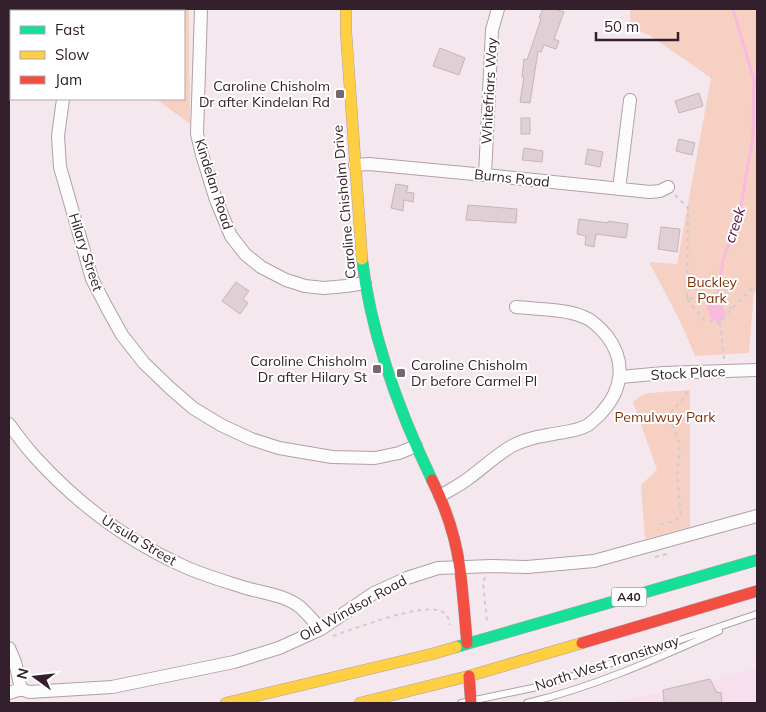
<svg xmlns="http://www.w3.org/2000/svg" width="766" height="712" viewBox="0 0 766 712" font-family="Mulish,sans-serif">
	<rect width="100%" height="100%" fill="#f4e8ee"/>
	<path fill="#f8dfed" d="M757,667V703H611L719,679V676Z"/>
	<path fill="#f7d0c4" d="M36,9H189L190,124L156,99H184V11H40Z
		M630,9H757V292H754L749,353L695,356L680,321L649,262L677,264L711,78L649,35L630,28Z
		M690,390V527L645,539L641,485L657,470L633,402L640,396L649,393Z"/>
	<path fill="#fabadf" d="M718,295L726,314L720,323L711,319L707,307L709,299Z"/>
	<g fill="none" stroke-linecap="round" stroke-linejoin="round">
		<path stroke="#fabadf" stroke-width="3" d="M718,295L723,260L740,212L753,136L754,80L733,9"/>
	</g>
	<path fill="#e0cfd5" stroke="#c5b5ba" d="M543,9H555L564,12L554,39L559,41L556,49L544,45L541,52L538,51L530,103L520,102L524,77H522L524,59L527,60L541,19L539,18Z
		M440,48L465,58L459,75L433,66Z
		M699,93L703,106L679,113L675,101Z
		M521,118H530V134H521Z
		M679,139L695,143L692,155L676,151Z
		M524,148L543,151L542,162L522,160Z
		M588,149L603,152L600,167L585,164Z
		M396,184L408,186L406,192L414,193L413,202L404,200L403,211L391,208Z
		M468,205L517,209L516,223L466,220Z
		M579,219L608,223V221L628,224L626,238L596,234L594,247L585,245L586,236L577,234Z
		M661,227L680,229L677,252L658,249Z
		M236,282L249,291L243,299L248,303L240,314L222,301Z
		M710,679L717,693L721,692L722,703H664L663,690Z"/>
	<g fill="none" stroke-linecap="round" stroke-linejoin="round">
		<defs>
			<path id="lane" d="M461,703L537,687L576,675L757,614
				M527,703C594,687 656,659 719,631"/>
			<path id="street" d="M201,9L197,134L202,155L216,200L231,236L245,254L261,267L286,280L305,286L324,288L346,286L365,283
				M9,48H11
				M63,99L58,136L60,167L92,279L106,306L122,335L144,363L170,388L193,408L221,425L251,439L279,448L332,457L375,458L399,453L416,446
				M355,165L369,164L485,175L650,192L660,191L668,187
				M485,175L492,30L498,9
				M619,189L630,100
				M620,377L664,373L757,370
				M9,424C17,435 26,447 35,457C76,502 126,540 181,565C202,575 224,581 246,588C263,593 285,595 300,607C307,613 314,622 321,629
				M440,496C450,490 460,485 469,478C483,468 496,455 512,446C523,440 535,437 548,435C561,432 576,432 588,425C593,421 598,417 602,412C623,389 626,361 607,336C601,329 593,320 584,317C566,309 536,309 516,307
				M9,648L15,662L21,689
				M9,693L21,689L29,692L112,687L234,662L279,648L321,629L374,593L407,578L438,568L492,566L527,567L594,561L757,516"/>
			<path id="fast" d="M362,259C371,336 399,411 432,480
				M456,647L757,560"/>
			<path id="slow" d="M346,9V32L362,259
				M226,703L432,654L456,647
				M360,703L469,676L582,643"/>
			<path id="jam" d="M432,480C446,508 456,539 460,569C463,594 465,619 467,643
				M582,643L757,591
				M469,676L471,703"/>
		</defs>
		<use href="#lane" stroke="#aea0a8" stroke-width="8"/>
		<use href="#street" stroke="#aea0a8" stroke-width="14"/>
		<use href="#fast" stroke="#aea0a8" stroke-width="12"/>
		<use href="#slow" stroke="#aea0a8" stroke-width="12"/>
		<use href="#jam" stroke="#aea0a8" stroke-width="12"/>
		<path stroke="#d1cbce" stroke-width="2" stroke-dasharray="4 4" stroke-linecap="butt" d="M675,195L688,208L687,299L721,293L731,309
			M687,299L704,320L720,323
			M724,359L720,323L731,309L757,284
			M660,524L675,521L681,515L677,475L680,445L670,419L671,412L686,396L687,387
			M655,557L667,554
			M485,577L483,583L487,621
			M333,636C354,629 424,601 443,612C448,615 449,620 450,625"/>
		<use href="#lane" stroke="#fdfcfc" stroke-width="6"/>
		<use href="#street" stroke="#fdfcfc" stroke-width="12"/>
		<use href="#fast" stroke="#16e098" stroke-width="11"/>
		<use href="#slow" stroke="#ffcf43" stroke-width="11"/>
		<use href="#jam" stroke="#f24e42" stroke-width="11"/>
	</g>
	<g fill="#776670" stroke="#fff" stroke-width="2">
		<rect x="335" y="89" width="10" height="10" rx="2.5"/>
		<rect x="372" y="364" width="10" height="10" rx="2.5"/>
		<rect x="396" y="368" width="10" height="10" rx="2.5"/>
	</g>
	<g text-anchor="middle" stroke-width="4" stroke-linejoin="round" paint-order="stroke">
		<rect fill="#fff" stroke="#71636b" stroke-width="1" x="611.5" y="587.5" width="35" height="19" rx="4"/>
		<g font-size="12" font-weight="bold" fill="#34202c">
			<text x="629" y="601">A40</text>
		</g>
		<g font-size="14" fill="#34202c" stroke="#fff" text-anchor="end">
			<text x="330" y="91">Caroline Chisholm<tspan x="330" dy="16">Dr after Kindelan Rd</tspan></text>
			<text x="367" y="366">Caroline Chisholm<tspan x="367" dy="16">Dr after Hilary St</tspan></text>
			<text x="411" y="370" text-anchor="start">Caroline Chisholm<tspan x="411" dy="16">Dr before Carmel Pl</tspan></text>
		</g>
		<g font-size="14" fill="#34202c" stroke="#fff">
			<text transform="translate(489 91) rotate(-87)" y="5">Whitefriars Way</text>
			<text transform="translate(512 178) rotate(6)" y="5">Burns Road</text>
			<text transform="translate(214 184) rotate(72)" y="5">Kindelan Road</text>
			<text transform="translate(344 202) rotate(-95)" y="5">Caroline Chisholm Drive</text>
			<text transform="translate(86 252) rotate(72)" y="5">Hilary Street</text>
			<text transform="translate(688 373) rotate(-3)" y="5">Stock Place</text>
			<text transform="translate(139 540) rotate(31)" y="5">Ursula Street</text>
			<text transform="translate(353 608) rotate(-29)" y="5">Old Windsor Road</text>
			<text transform="translate(607 663) rotate(-18)" y="5">North West Transitway</text>
		</g>
		<g font-size="14" fill="#803207" stroke="#fff">
			<text x="712" y="287">Buckley<tspan x="712" dy="16">Park</tspan></text>
			<text x="665" y="422">Pemulwuy Park</text>
		</g>
		<g font-size="15" font-style="italic" fill="#51063b" stroke="#fff">
			<text transform="translate(735 225) rotate(-72)" y="5">creek</text>
		</g>
	</g>
	<rect width="766" height="712" fill="none" stroke="#34202c" stroke-width="20"/>
	<rect x="10" y="10" width="175" height="90" fill="#ffffff" stroke="#aea6ab"/>
	<rect x="20" y="26" width="25" height="8" fill="#16e098" stroke="#aea6ab"/>
	<text x="55" y="35" font-size="15" fill="#34202c">Fast</text>
	<rect x="20" y="51" width="25" height="8" fill="#ffcf43" stroke="#aea6ab"/>
	<text x="55" y="60" font-size="15" fill="#34202c">Slow</text>
	<rect x="20" y="76" width="25" height="8" fill="#f24e42" stroke="#aea6ab"/>
	<text x="55" y="85" font-size="15" fill="#34202c">Jam</text>
	<g transform="translate(35 677) rotate(285)" stroke="#ffffff" stroke-width="4" paint-order="stroke">
	<path d="M0-4L9 19L0 12L-9 19Z" fill="#34202c"/>
	<text y="-8" font-size="14" font-weight="bold" text-anchor="middle" fill="#34202c">N</text>
	</g>
	<path d="M596 32v8h82v-8" fill="none" stroke="#34202c" stroke-width="2.5"/>
	<text x="604" y="32" font-size="15" fill="#34202c" stroke="#ffffff" stroke-width="4" paint-order="stroke">50 m</text>
</svg>
